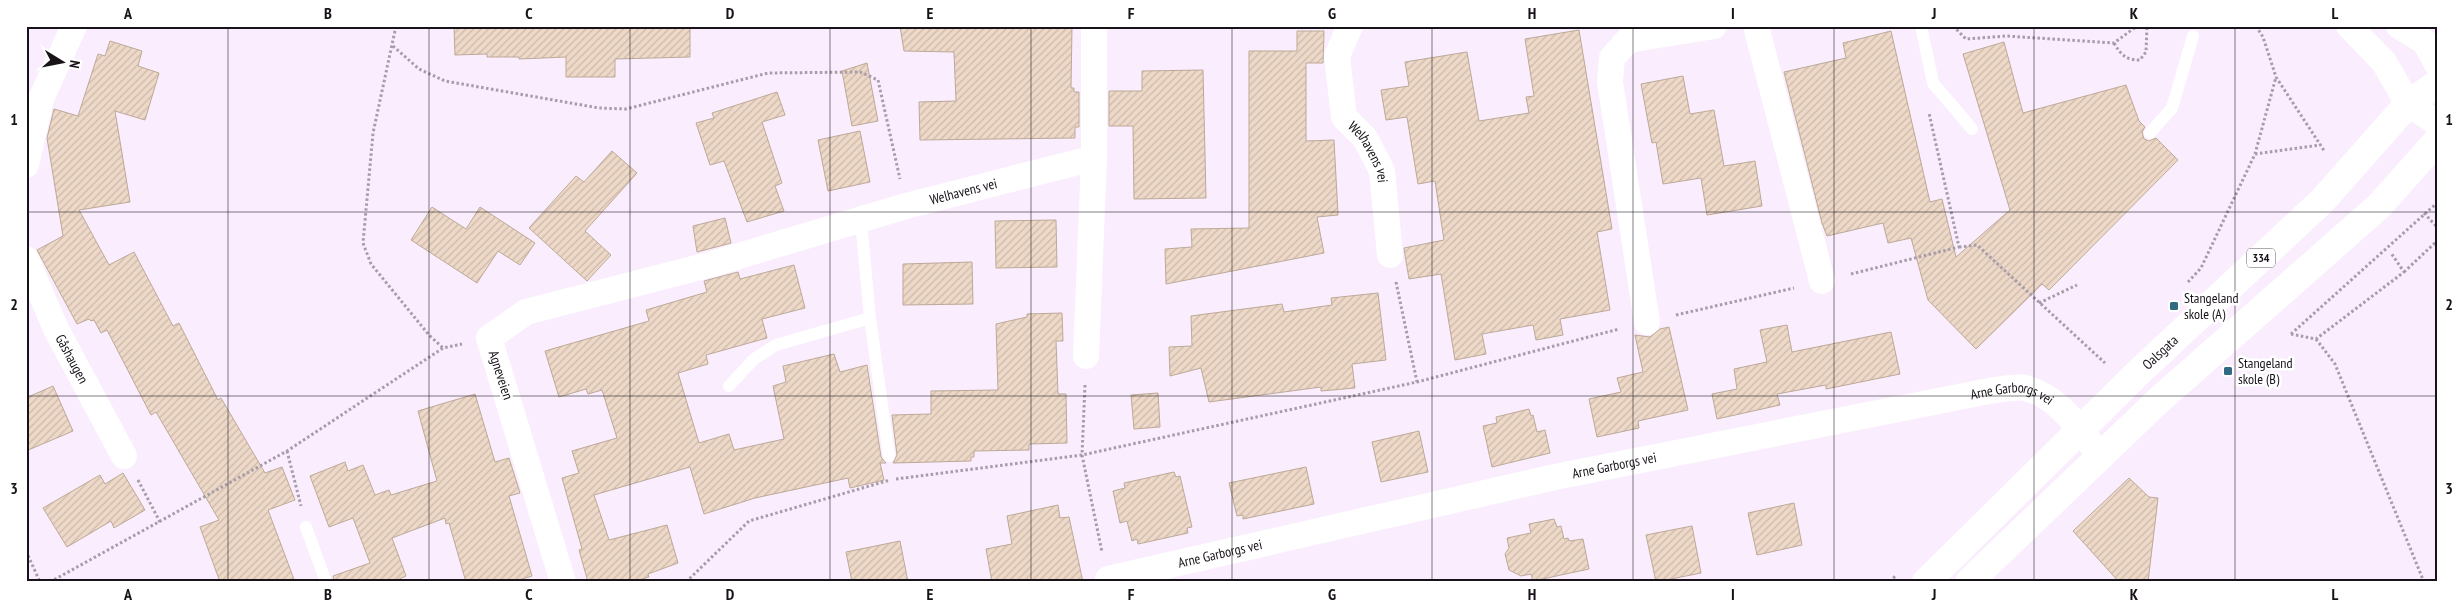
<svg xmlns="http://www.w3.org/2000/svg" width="2463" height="608" viewBox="0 0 2463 608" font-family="'PT Sans Narrow',sans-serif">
	<defs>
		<pattern id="building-hatch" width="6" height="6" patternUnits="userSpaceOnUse" patternTransform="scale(1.25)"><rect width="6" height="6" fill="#eed9c8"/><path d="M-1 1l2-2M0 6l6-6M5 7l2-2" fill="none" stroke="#cbb9ab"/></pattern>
	</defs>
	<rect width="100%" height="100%" fill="#faedfd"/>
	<path fill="url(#building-hatch)" stroke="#bda998" d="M454,26H690V57L615,59V77H566V57L519,59V57H487V54L455,55Z
		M900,26H1072L1071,88H1074V92H1079V127H1075V138L920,140L919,102L956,101L954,52L904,51Z
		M1579,30L1612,229L1597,232L1610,310L1560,319L1563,335L1536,340L1533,325L1482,334L1486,354L1455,360L1441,274L1409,279L1405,255L1404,248L1444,240L1435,181L1418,184L1407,117L1386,120L1381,90L1409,86L1405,62L1467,52L1479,121L1529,113L1526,97L1534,96L1525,39Z
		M1297,31H1324L1323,63H1306V141L1334,140L1338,215L1317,217L1324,253L1166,284L1165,249L1192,247L1191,229L1249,228V51H1297Z
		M1891,31L1930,202L1942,199L1956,257L2010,210L1963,54L2004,42L2023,113L2126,85L2139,121L2145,127L2142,132L2144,139L2149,141L2156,138L2178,160L2049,290L2042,284L1976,349L1928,300L1911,238L1888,243L1883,223L1827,236L1822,223L1784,72L1846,58L1843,43Z
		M110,41L142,51L138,66L159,73L145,120L115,111L130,202L79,210L109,265L134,252L173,326L179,323L218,400L221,398L265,473L282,467L295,500L268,510L295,582H220L200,527L219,520L156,412L151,415L107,330L101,333L94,320L91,321L89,319L77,324L37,250L63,236L47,138L54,109L78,116L98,54L105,56Z
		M867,63L878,121L852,126L842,71Z
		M1203,70L1206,198L1134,199L1133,126H1109V91H1142V71Z
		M1683,76L1690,114L1714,110L1724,166L1755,161L1762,206L1707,215L1701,178L1663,184L1656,142L1652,143L1641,84Z
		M777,92L785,115L762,122L782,183L775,186L784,211L747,222L724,161L710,165L696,123L714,118L712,113Z
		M860,131L870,182L828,191L818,140Z
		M612,151L637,173L585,231L611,255L587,281L529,228L576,176L584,182Z
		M432,207L466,229L480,207L535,243L520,265L498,251L477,283L411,240Z
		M725,218L731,243L697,252L693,226Z
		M1056,220L1057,267L996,268L995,221Z
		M972,262L973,304L903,305V264Z
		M794,265L805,308L762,319L767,338L706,355L708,364L678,373L699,443L729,434L734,450L784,439L773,386L786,382L783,366L834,354L840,372L867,365L881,457L886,463H880L884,480L850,488L848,478L755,498L704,514L690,467L594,495L609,540L667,525L678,563L648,574L649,577L632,582H588L579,550L582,549L562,478L579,473L572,451L617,438L602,390L588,394L586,389L559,397L545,351L649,321L646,310L707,292L704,281L738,272L740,279Z
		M1378,293L1386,360L1352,364L1355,388L1321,391V387L1209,402L1201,368L1170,376L1169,347L1192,346L1191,316L1282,304L1284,312L1332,305L1331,298Z
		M1062,313L1063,341H1056L1058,394H1066L1067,443L1029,444V450L974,451V457H971V461L893,463L897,455L892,415L931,414V391L998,390L996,324L1027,317V314Z
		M1787,325L1792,352L1891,332L1900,374L1826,389V385L1777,394L1780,405L1717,419L1712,394L1737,389L1734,369L1767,362L1760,330Z
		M1669,327L1688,410L1638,421L1639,428L1597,437L1589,399L1621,392L1617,378L1643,372L1635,335L1650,337L1660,329Z
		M53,386L73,431L26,451V398Z
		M1158,393L1160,427L1134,429L1131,395Z
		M475,394L495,462L509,458L520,493L509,496L532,576L512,582H466L449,523L446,524L445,518L392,538L406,576L393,582H334L333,576L370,563L353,518L329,527L310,476L345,462L348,471L363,465L375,495L389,490L391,495L437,481L418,411Z
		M1529,409L1531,416L1533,415L1537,432L1545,430L1550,453L1492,467L1483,426L1497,423L1496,417Z
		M1419,431L1428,472L1381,482L1372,442Z
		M1306,467L1314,504L1243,519V515L1237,516L1229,483Z
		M1174,472L1176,477L1180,476L1192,527L1187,528L1188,533L1138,544L1137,539L1132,541L1127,521L1120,523L1113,491L1125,488L1124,483Z
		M123,473L145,510L114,528L111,521L67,547L43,508L100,475L105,484Z
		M2129,478L2149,497L2158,498L2148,582H2119L2073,531Z
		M1794,503L1802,545L1757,555L1748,513Z
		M1058,505L1060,518L1069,517L1083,582H992L986,549L1012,544L1007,516Z
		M1554,519L1557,527L1561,526L1564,539L1568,538L1569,541L1583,539L1589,569L1533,581L1531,574L1521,576L1509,570L1505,554L1509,548L1507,538L1531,533L1529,524Z
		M1692,526L1701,573L1656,582L1646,535Z
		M900,541L908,582H852L846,552Z"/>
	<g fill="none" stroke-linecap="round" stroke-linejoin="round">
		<path stroke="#a79ca9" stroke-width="3" stroke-dasharray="2.5 2.5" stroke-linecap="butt" d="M396,26L373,133L363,243L371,264L429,335L443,348
			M1953,26L1966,39L2006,36L2114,43L2137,26
			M2256,26L2263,37L2276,77L2325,152
			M2114,43C2121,55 2126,60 2140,60L2146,52L2147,26
			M393,46L419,69L445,81L599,108L626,109L768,73L860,72L878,80L900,179
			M2255,154L2320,145
			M2424,213L2437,227
			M1959,247L1977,245L2105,363
			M2404,272L2437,241
			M1851,274L1959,247L1929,113
			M1396,282L1417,382
			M2188,282L2201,268L2255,154L2276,77
			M2039,303L2077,285
			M1676,315L1794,288
			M2291,334L2437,203
			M2291,334L2316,339L2404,272L2391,253
			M2316,339L2335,364L2424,582
			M1085,385L1082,455L1102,552
			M287,451L301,506
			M896,479L1082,455L1417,382L1619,329
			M138,480L160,522
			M26,551L40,582
			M50,582L287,451L443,348L462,344
			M686,582L749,521L890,480
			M1890,582L1896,575"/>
		<path stroke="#fff" stroke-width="12" d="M1921,26L1933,83L1972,129
			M2150,133L2172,108L2193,36
			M861,221L870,318L889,456
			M729,386L754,359L776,345L870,318
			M306,527L326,582"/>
		<g stroke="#fff" stroke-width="26">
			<path id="s1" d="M1350,26L1337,56L1344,117L1365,138L1382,171L1390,255"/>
			<path d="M1756,26L1822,281"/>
			<path d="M2349,26L2384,62L2408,104L2437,123"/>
			<path d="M2399,26L2425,42L2437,64"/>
			<path d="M26,165L41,99L74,26"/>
			<path id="s2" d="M26,259L56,329L124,456"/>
			<path d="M1647,322L1610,82L1612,58L1628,40L1714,26"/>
			<path d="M1086,356L1094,158V26"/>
			<path id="s3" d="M563,582L489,338L526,312L712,264L906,206L1094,158"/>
			<path id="s4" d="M1109,582L1108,579L1555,477L1994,390C2003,389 2016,386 2025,388C2059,396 2081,431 2101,457"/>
		</g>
		<g stroke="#fff" stroke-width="28">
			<path id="s5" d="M1926,582L2140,371L2322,201L2408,104L2437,84"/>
			<path d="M1969,582L2159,400L2379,206L2437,141"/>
		</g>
	</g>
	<path fill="none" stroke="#181219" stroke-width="1" stroke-opacity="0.55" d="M228,26V582M429,26V582M630,26V582M830,26V582M1031,26V582M1232,26V582M1432,26V582M1633,26V582M1834,26V582M2034,26V582M2235,26V582M26,212H2437M26,396H2437"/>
	<g fill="#326a84" stroke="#fff" stroke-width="2">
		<rect x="2169" y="301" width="10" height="10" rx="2.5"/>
		<rect x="2223" y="366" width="10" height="10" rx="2.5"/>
	</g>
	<g text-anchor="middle" stroke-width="5" stroke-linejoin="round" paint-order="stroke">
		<rect fill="#fff" stroke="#5d595e" stroke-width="1" x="2247" y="248.5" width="28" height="19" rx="4"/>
		<g font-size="12" font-weight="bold" fill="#181219">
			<text x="2261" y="262">334</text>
		</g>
		<g font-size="14" fill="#181219" stroke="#fff">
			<text dy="5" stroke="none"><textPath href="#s1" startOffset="138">Welhavens vei</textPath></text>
			<text dy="5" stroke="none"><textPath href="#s3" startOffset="754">Welhavens vei</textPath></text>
			<text dy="5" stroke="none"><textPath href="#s5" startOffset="328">Oalsgata</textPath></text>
			<text dy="5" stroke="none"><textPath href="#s2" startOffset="110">Gåshaugen</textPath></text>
			<text transform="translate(501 375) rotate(72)" y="5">Agneveien</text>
			<text dy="5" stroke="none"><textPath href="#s4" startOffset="928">Arne Garborgs vei</textPath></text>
			<text dy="5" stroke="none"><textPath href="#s4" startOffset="522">Arne Garborgs vei</textPath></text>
			<text dy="5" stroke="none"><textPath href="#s4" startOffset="118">Arne Garborgs vei</textPath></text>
		</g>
		<g font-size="14" fill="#181219" stroke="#fff" text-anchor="start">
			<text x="2184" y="303">Stangeland<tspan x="2184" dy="16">skole (A)</tspan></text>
			<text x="2238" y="368">Stangeland<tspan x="2238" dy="16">skole (B)</tspan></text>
		</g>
	</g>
	<rect width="2463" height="608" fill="none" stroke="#ffffff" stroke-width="55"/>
	<g transform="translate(62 62) rotate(100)" stroke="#ffffff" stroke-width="4" paint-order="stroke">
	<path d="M0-4L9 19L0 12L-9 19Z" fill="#181219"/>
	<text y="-8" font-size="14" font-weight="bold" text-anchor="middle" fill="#181219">N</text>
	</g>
	<rect x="28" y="28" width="2408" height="552" fill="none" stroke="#181219" stroke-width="2"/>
	<g font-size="16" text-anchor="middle" font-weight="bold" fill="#181219">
		<text x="128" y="19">A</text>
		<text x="328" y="19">B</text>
		<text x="529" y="19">C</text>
		<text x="730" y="19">D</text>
		<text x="930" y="19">E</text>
		<text x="1131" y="19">F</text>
		<text x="1332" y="19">G</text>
		<text x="1532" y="19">H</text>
		<text x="1733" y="19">I</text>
		<text x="1934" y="19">J</text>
		<text x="2134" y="19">K</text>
		<text x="2335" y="19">L</text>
		<text x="14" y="125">1</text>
		<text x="2449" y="125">1</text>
		<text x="14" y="310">2</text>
		<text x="2449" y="310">2</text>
		<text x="14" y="494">3</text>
		<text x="2449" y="494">3</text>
		<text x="128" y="600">A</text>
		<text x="328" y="600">B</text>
		<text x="529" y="600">C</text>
		<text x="730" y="600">D</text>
		<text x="930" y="600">E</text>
		<text x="1131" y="600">F</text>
		<text x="1332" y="600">G</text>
		<text x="1532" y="600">H</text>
		<text x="1733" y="600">I</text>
		<text x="1934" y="600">J</text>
		<text x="2134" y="600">K</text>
		<text x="2335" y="600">L</text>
	</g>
</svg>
